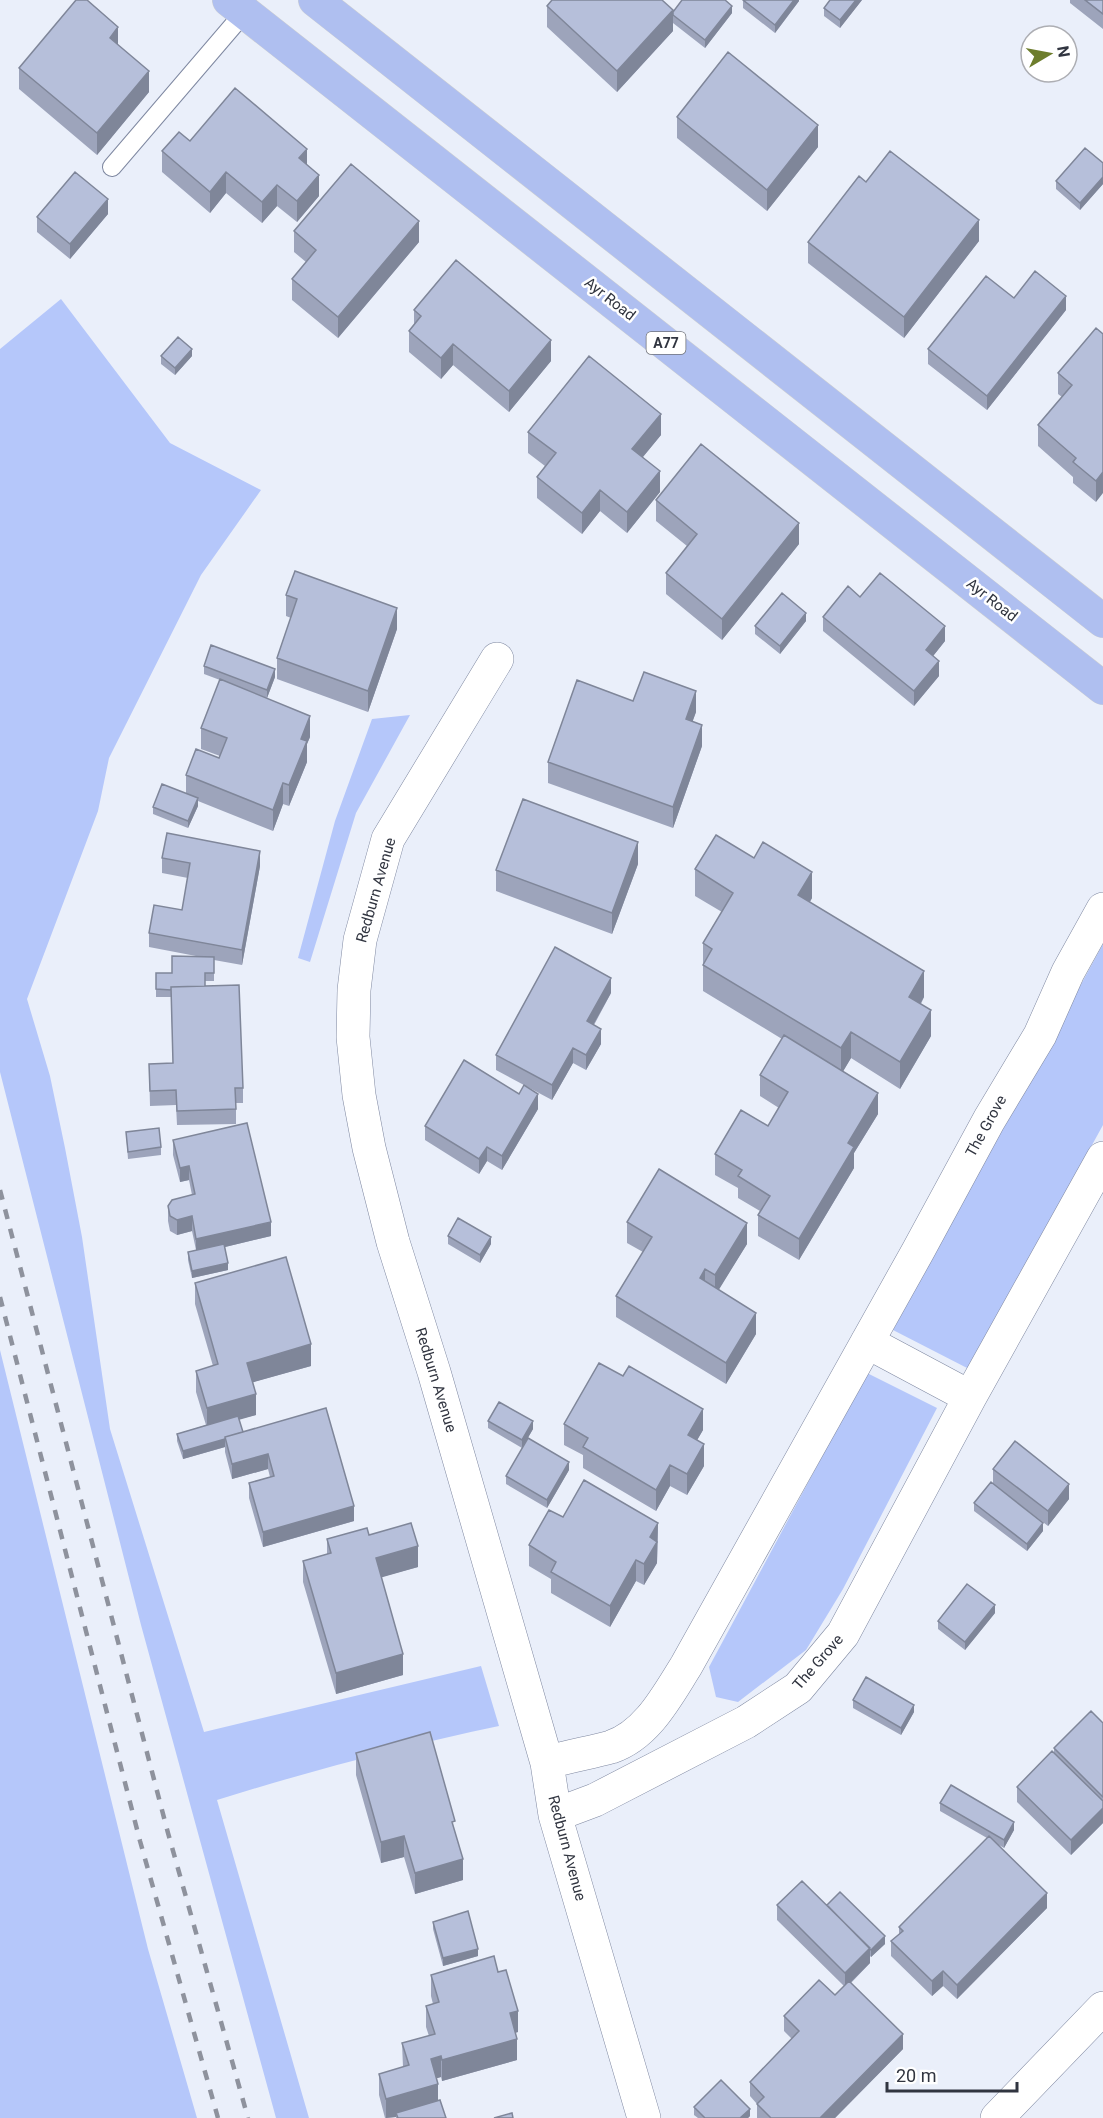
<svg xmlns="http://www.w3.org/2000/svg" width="1103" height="2118" viewBox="0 0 1103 2118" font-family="Roboto,sans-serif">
	<rect width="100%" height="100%" fill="#eaeffa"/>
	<path fill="#b5c7fa" d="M61,299L170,443L261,490L201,575L109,758L98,811L27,999L50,1076L65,1148L82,1237L110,1429L204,1732L481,1666L499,1726C404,1746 310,1771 217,1800L309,2118H276L141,1625L0,1072V349Z
		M410,715L356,813L310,962L298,958L335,821L372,719Z
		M1103,944V1125L969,1369L893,1330Z
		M0,1350L148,1949L197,2118H0Z
		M867,1373L937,1408L843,1589L806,1650L738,1702L716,1697L709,1667Z"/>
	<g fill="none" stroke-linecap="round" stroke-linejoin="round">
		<defs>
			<path id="lane" d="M112,167L249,7"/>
			<path id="street" d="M497,659L388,839L360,940L354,990L353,1037L359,1095L369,1148L393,1242L434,1372L547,1763L555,1815L644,2118
				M867,1342L970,1397
				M547,1763C568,1756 590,1753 611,1747C647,1735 667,1696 686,1666L918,1251L989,1120L1040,1035L1068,972L1103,909
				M555,1815L595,1800L746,1722L798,1688L843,1634L970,1397L1103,1158
				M997,2118L1103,2008"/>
			<path id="primary" d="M229,0L1103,688
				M315,0L1103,621"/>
		</defs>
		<use href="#lane" stroke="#7f88a1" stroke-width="20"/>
		<use href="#street" stroke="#7f88a1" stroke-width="34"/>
		<use href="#primary" stroke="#cecfd1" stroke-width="34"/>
		<use href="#lane" stroke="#fff" stroke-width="18"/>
		<use href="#street" stroke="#fff" stroke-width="33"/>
		<use href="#primary" stroke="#afbff0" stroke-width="33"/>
		<path stroke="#8e929d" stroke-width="4.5" stroke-dasharray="10 10" stroke-linecap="butt" d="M0,1190L168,1833L248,2118
			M0,1297L140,1841L218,2118"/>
	</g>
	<path fill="#9da4bb" d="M743,0H799V1L775,33L743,8Z
		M862,0L840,28L824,16V8Z
		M1070,0H1103V29L1070,3Z
		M547,6L673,12L732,13L705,48L673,23V31L617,92L547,27Z
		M118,45L149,92L97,155L19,89V68Z
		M677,117L818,147L767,211L677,138Z
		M190,141L307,165L319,196L297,222L277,206L262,223L226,193L210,213L162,172V151Z
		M1103,163V184L1080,210L1056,189V181Z
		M866,182L979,241L904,338L808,263V242Z
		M108,214L70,259L37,232V217Z
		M294,231L419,242L338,338L292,300V279L306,262L294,252Z
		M414,310L551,361L509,412L453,365L441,379L409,352V331L414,325Z
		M1066,310L987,410L928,364V349Z
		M1103,334L1096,502L1073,483V477L1038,446V425L1062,397L1058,394V373Z
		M161,356H192L175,375L161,364Z
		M528,432L661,435L643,457L660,492L627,533L600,511L582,534L537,498V477L545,466L528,453Z
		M656,500L799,544L722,640L666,594V573L687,546L656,521Z
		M286,595L397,629L368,712L277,679V658L291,618L286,616Z
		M860,597L945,641L933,656L939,676L914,706L823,631V617Z
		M806,621L780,654L755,634V626Z
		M204,666L275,677L267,698L248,691L310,737L307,744V762L289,806L283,804L273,831L198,801V806L188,828L153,814V807L186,793V775L219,758L220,756L201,749V728L220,680L204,674Z
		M633,701L696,712L692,722L702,746L673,828L548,783V762Z
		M162,858L260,866L242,965L214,960V981H205V986L243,1088V1103H236V1124L177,1125L176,1105L150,1106L149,1064L173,1063L171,997H156V973H172L196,956L149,947V933L182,910L188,878L162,873Z
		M638,864L612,934L496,891V870Z
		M695,869L812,898L810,902L924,997L921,1004L931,1036L900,1089L851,1058L843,1071L878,1114L854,1153V1168L799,1260L758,1236V1215L760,1211L738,1198V1188L715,1175V1154L768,1126L779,1108L760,1096V1075L782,1039L703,991V943L722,912L695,896Z
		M611,993L594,1025L601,1044L586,1070L573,1063L552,1100L496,1070V1055Z
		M538,1109L502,1170L487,1161L479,1174L425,1140V1126Z
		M126,1132L161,1147V1155L128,1159Z
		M173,1140L271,1236L225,1247L228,1270L192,1278L188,1260V1252L196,1250L192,1231L177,1235L170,1231L168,1221V1206L192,1195L189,1180L180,1182L173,1155Z
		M627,1222L747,1244L718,1290L756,1334L726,1384L616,1317V1296L643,1252L627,1243Z
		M448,1236L491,1244L480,1263L448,1244Z
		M195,1283L311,1366L253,1382L256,1415L239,1419L243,1432L354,1521L263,1547L249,1498V1483L270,1477L268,1469L232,1479L225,1452V1447L183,1459L177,1441V1434L206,1425L196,1392V1371L213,1366L195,1304Z
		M488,1421L533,1429L522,1448L488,1428Z
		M564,1424L703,1430L697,1440L704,1466L687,1495L670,1486L656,1511L583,1468V1455L564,1445Z
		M993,1469L1069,1499L1048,1526L993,1484Z
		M569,1470L547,1508L506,1484V1476Z
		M974,1503L1043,1531L1027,1551L974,1511Z
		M563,1517L658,1523L657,1563L644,1585L636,1581L610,1627L551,1593V1579L529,1566V1545Z
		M369,1535L418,1567L381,1577L403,1675L336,1694L303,1582V1561L327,1554V1539Z
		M995,1613L965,1650L938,1629V1621Z
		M853,1700L914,1712L901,1735L853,1708Z
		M1103,1723V1823L1071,1855L1017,1802V1787L1054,1753V1748Z
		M356,1753L455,1832L463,1880L415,1894L404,1857L381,1863L356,1775Z
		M940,1803L1014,1830L1004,1848L999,1845L1047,1908L957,1999L943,1986L932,1996L891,1956V1941L899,1934V1927L987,1838L940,1811Z
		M777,1905H827L885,1944L871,1957L870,1956V1963L851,1983L903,2049L835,2118H757V2104L750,2096V2082L792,2039L784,2031V2016L835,1995L844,1986L777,1920Z
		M433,1922L478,1956L443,1966L433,1929Z
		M498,1972L518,2032L515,2033L517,2060L442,2081L441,2077L437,2078L438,2100L446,2118H396V2117L385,2118L379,2095V2074L403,2067L402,2043L429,2036L426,2027V2006L433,2004L431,1996V1975Z
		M694,2107L750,2116L748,2118H698L694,2115Z"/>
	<path fill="#7f8699" d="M794,0H799V1L775,33V25Z
		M856,0H862L840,28V20Z
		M732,6V13L705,48V40Z
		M673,10V31L617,92V71Z
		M118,27V48L110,38Z
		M149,71V92L97,155V133Z
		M818,125V147L767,211V190Z
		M307,149V170L299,158Z
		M226,172V193L210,213V192Z
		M319,175V196L297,222V201Z
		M1103,177V184L1080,210V203Z
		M277,185V206L262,223V202Z
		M108,199V214L70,259V244Z
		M979,220V241L904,338V317Z
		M419,221V242L338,338V317Z
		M1066,296V310L987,410V396Z
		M551,340V361L509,412V391Z
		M453,344V365L441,379V358Z
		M192,349V356L175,375V368Z
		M661,414V435L632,470V449Z
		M660,471V492L627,533V512Z
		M1103,472V493L1096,502V481Z
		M600,490V511L582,534V513Z
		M799,523V544L722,640V619Z
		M397,608V629L368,712V691Z
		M806,613V621L780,654V646Z
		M945,626V641L926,665V650Z
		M939,661V676L914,706V691Z
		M275,669V677L267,698V690Z
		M696,691V712L686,740V719Z
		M310,716V737L307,744V762L289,806V785L301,739Z
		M702,725V746L673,828V807Z
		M283,783V804L273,831V810Z
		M198,798V806L188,828V821Z
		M638,842V864L612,934V913Z
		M260,851V866L242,965V950Z
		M812,872V898L798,921V895Z
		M924,971V997L909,1023V997Z
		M611,978V993L587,1036V1021Z
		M931,1010V1036L900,1089V1062Z
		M601,1029V1044L586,1070V1055Z
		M851,1032V1058L841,1075V1048Z
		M573,1048V1063L552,1100V1085Z
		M878,1093V1114L854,1153V1168L799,1260V1239L848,1143Z
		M538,1094V1109L502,1170V1156Z
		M487,1147V1161L479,1174V1159Z
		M189,1166V1180L180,1182V1168Z
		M192,1216V1231L177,1235V1220Z
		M271,1222V1236L196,1254V1239Z
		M747,1223V1244L715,1296V1275Z
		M491,1237V1244L480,1263V1255Z
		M228,1263V1270L192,1278V1271Z
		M705,1269V1290L700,1278Z
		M756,1313V1334L726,1384V1363Z
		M311,1344V1366L247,1384V1363Z
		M256,1394V1415L207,1429V1408Z
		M703,1409V1430L688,1456V1435Z
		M533,1421V1429L522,1448V1440Z
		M225,1439V1447L183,1459V1451Z
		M704,1444V1466L687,1495V1474Z
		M268,1454V1469L232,1479V1464Z
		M569,1462V1470L547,1508V1500Z
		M670,1465V1486L656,1511V1490Z
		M1069,1484V1499L1048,1526V1511Z
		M354,1506V1521L263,1547V1532Z
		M658,1523L657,1563L644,1585V1564L650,1537Z
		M1043,1523V1531L1027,1551V1544Z
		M418,1546V1567L376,1579V1558Z
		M636,1560V1581L610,1627V1606Z
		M995,1605V1613L965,1650V1642Z
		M403,1654V1675L336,1694V1673Z
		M914,1705V1712L901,1735V1728Z
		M1103,1808V1823L1071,1855V1840Z
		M1014,1822V1830L1004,1848V1840Z
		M404,1836V1857L381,1863V1842Z
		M463,1859V1880L415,1894V1873Z
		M1047,1893V1908L957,1999V1985Z
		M885,1936V1944L871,1957V1950Z
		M870,1948V1963L845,1988V1973Z
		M478,1949V1956L443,1966V1958Z
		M943,1971V1986L932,1996V1981Z
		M518,2011V2032L510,2034V2013Z
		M903,2034V2049L835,2118H820Z
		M517,2039V2060L442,2081V2060Z
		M441,2056V2077L431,2080V2059Z
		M438,2084V2105L396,2113V2117L386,2118V2099Z
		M750,2109V2116L748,2118H740Z"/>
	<path fill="#b6bfda" stroke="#7f8699" stroke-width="1.5" d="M76,0H87L118,27L110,38L149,71L97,133L19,68Z
		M552,0H662L673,10L617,71L547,6Z
		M682,0H725L732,6L705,40L673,15V12Z
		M743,0H794L775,25Z
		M830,0H856L840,20L824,8Z
		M1085,0H1103V14Z
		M728,52L818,125L767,190L677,117Z
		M235,88L307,149L299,158L319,175L297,201L277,185L262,202L226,172L210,192L162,151L179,132L190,141Z
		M1085,148L1103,163V177L1080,203L1056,181Z
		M890,151L979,220L904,317L808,242L859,176L866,182Z
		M351,164L419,221L338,317L292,279L316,250L294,231Z
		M75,172L108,199L70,244L37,217Z
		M456,260L551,340L509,391L453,344L441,358L409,331L421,316L414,310Z
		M1035,271L1066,296L987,396L928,349L986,276L1014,298Z
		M1096,328L1103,334V472L1096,481L1073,462L1076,458L1038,425L1072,385L1058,373Z
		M178,337L192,349L175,368L161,356Z
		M589,356L661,414L632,449L660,471L627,512L600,490L582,513L537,477L556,453L528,432Z
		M701,444L799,523L722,619L666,573L697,534L656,500Z
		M295,571L397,608L368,691L277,658L297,599L286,595Z
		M880,573L945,626L926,650L939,661L914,691L823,617L848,586L860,597Z
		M782,593L806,613L780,646L755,626Z
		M211,645L275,669L267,690L204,666Z
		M644,672L696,691L686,719L702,725L673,807L548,762L577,680L633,701Z
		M220,679L310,716L301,739L307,741L289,785L283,783L273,810L186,775L196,749L219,758L227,738L201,728Z
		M162,784L198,798L188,821L153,807Z
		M523,799L638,842L612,913L496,870Z
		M167,833L260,851L242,950L149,933L154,905L182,910L190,863L162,858Z
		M716,835L754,858L763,842L812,872L798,895L924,971L909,997L931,1010L900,1062L851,1032L841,1048L703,965L712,949L703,943L733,893L695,869Z
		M555,947L611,978L587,1021L601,1029L586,1055L573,1048L552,1085L496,1055Z
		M172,956L214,957V973H205V986L171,987V990L156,989V973H172Z
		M239,985L243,1088H235L236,1109L177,1111L176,1090L150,1091L149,1064L173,1063L171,987Z
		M784,1035L878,1093L848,1143L854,1147L799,1239L758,1215L770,1196L738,1176L742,1170L715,1154L741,1110L768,1126L788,1092L760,1075Z
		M464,1060L519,1094L524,1085L538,1094L502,1156L487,1147L479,1159L425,1126Z
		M247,1123L271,1222L196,1239L192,1216L177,1220L170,1216L168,1206L172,1200L195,1194L189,1166L180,1168L173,1140Z
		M159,1128L161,1147L128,1152L126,1132Z
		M659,1169L747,1223L715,1275L705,1269L700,1278L756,1313L726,1363L616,1296L652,1237L627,1222Z
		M458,1218L491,1237L480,1255L448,1236Z
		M224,1244L228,1263L192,1271L188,1252Z
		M286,1257L311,1344L247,1363L256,1394L207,1408L196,1371L218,1364L195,1283Z
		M599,1363L623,1376L629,1366L703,1409L688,1435L704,1444L687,1474L670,1465L656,1490L583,1447L588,1438L564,1424Z
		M499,1402L533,1421L522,1440L488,1421Z
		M326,1408L354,1506L263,1532L249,1483L274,1476L268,1454L232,1464L225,1437Z
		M238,1416L243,1432L225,1437V1439L183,1451L177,1434Z
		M528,1438L569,1462L547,1500L506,1476Z
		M1015,1441L1069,1484L1048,1511L993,1469Z
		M584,1480L658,1523L650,1537L657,1542L644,1564L636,1560L610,1606L551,1572L556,1562L529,1545L549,1510L563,1517Z
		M991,1482L1043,1523L1027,1544L974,1503Z
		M411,1523L418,1546L376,1558L403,1654L336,1673L303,1561L331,1553L327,1539L367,1528L369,1535Z
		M967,1584L995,1605L965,1642L938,1621Z
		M866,1677L914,1705L901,1728L853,1700Z
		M1091,1711L1103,1723V1797L1054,1748Z
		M430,1732L455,1821L452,1822L463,1859L415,1873L404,1836L381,1842L356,1753Z
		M1052,1751L1103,1801V1808L1071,1840L1017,1787Z
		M951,1785L1014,1822L1004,1840L940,1803Z
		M989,1836L1047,1893L957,1985L943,1971L932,1981L891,1941L903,1931L899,1927Z
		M802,1881L870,1948L845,1973L777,1905Z
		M840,1892L885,1936L871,1950L827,1905Z
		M468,1911L478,1949L443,1958L433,1922Z
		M494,1956L498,1972L506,1970L518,2011L510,2013L517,2039L442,2060L441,2056L431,2059L438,2084L386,2099L379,2074L409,2065L402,2043L435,2034L426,2006L439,2002L431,1975Z
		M819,1980L835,1995L849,1981L903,2034L820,2118H771L757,2104L764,2097L750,2082L799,2031L784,2016Z
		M721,2080L750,2109L740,2118H705L694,2107Z
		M440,2100L446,2118H398L396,2113Z
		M512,2113L513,2118H494Z"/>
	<g text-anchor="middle" stroke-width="5" stroke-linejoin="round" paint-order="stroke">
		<rect fill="#fff" stroke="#6f7279" stroke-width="1.5" x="646.5" y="332" width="39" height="22" rx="4.5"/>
		<g font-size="14" font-weight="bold" fill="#313540">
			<text x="666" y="348">A77</text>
		</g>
		<g font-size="15" fill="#313540" stroke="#fff">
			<text transform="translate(610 299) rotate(38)" y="5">Ayr Road</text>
			<text transform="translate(992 600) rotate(38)" y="5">Ayr Road</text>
			<text transform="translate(376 890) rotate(-74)" y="5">Redburn Avenue</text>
			<text transform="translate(986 1126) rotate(-61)" y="5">The Grove</text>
			<text transform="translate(436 1380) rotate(73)" y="5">Redburn Avenue</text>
			<text transform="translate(818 1662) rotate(-49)" y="5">The Grove</text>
			<text transform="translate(567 1848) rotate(75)" y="5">Redburn Avenue</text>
		</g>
	</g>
	<g transform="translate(1049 54) rotate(80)"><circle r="28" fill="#ffffff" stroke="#adaeb3" stroke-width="1.5"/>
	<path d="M0-4.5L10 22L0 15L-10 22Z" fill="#6d7d2c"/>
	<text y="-9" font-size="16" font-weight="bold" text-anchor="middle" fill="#313540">N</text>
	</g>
	<path d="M887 2082v9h130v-9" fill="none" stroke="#313540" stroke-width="3"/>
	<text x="896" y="2082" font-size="18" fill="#313540" stroke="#ffffff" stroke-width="4.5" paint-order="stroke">20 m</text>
</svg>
